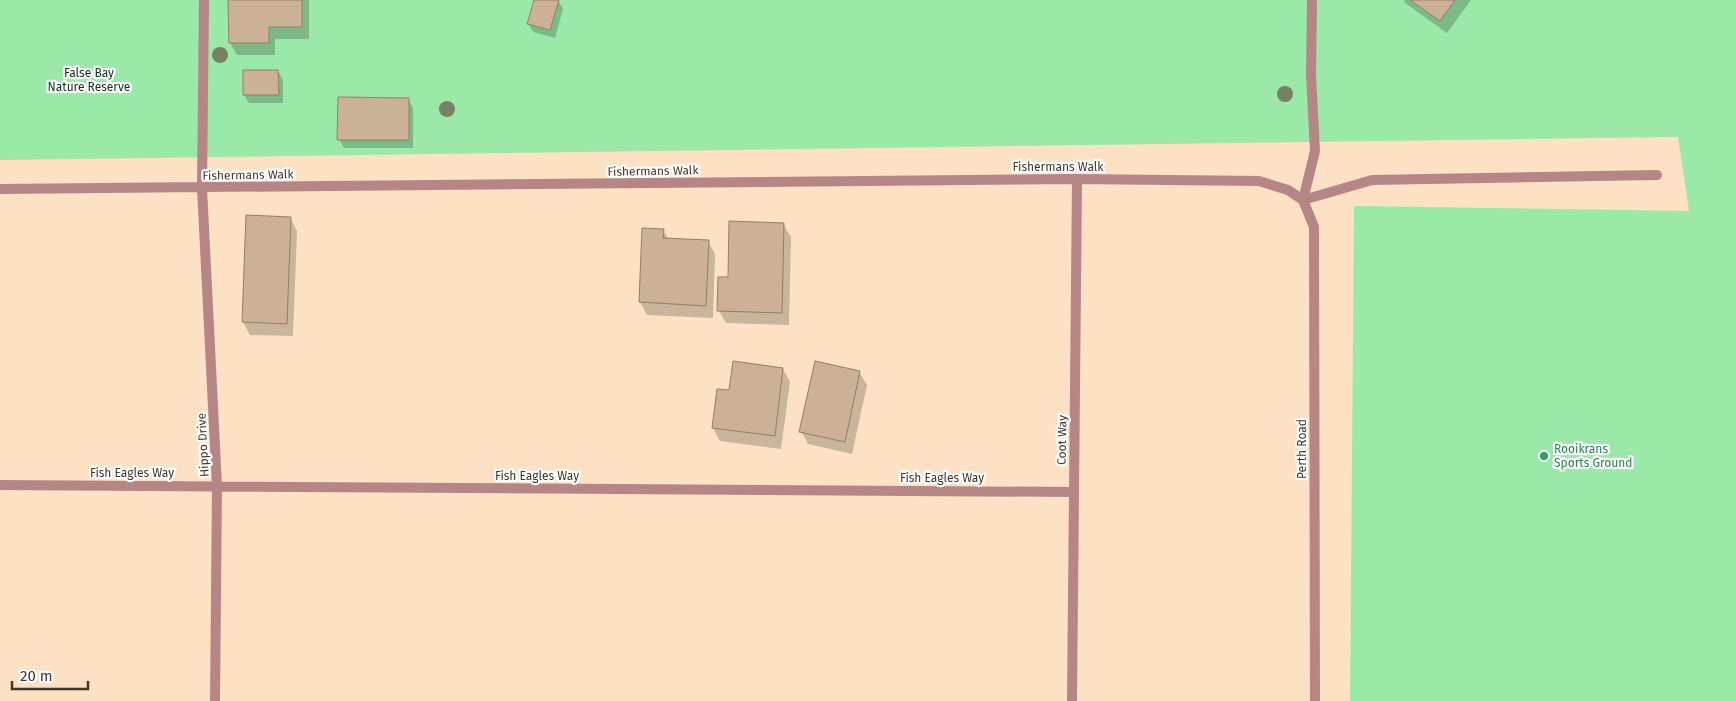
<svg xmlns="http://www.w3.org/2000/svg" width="1736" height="701" viewBox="0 0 1736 701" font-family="'Fira Sans',sans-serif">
	<rect width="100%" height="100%" fill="#fce1c4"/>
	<path fill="#9ae9a9" d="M0,0H1736V701H1350L1354,206L1689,211L1678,137L0,160Z"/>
	<path fill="#0003" d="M230,0H309V39H275V55H237L230,43Z
		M535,0H558L563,9L555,38L533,32L528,23Z
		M1404,0H1471L1447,33L1405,3Z
		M278,71L283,80V103H249L244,95Z
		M408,99L413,108V148H344L339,139Z
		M290,218L297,231L293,336L250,335L243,322Z
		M783,224L791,237L789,325L726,323L719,311L729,279Z
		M643,229L663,230L669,240L708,241L715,254L713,318L647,315L640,302Z
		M783,369L790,382L781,449L720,441L713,428L730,392Z
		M859,372L867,385L852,454L808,444L801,431Z"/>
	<path fill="#cbb296" stroke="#957d62" d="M228,0H302V27H269V43H229Z
		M534,0H559L550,30L527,24Z
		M1410,0H1455L1440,21Z
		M243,70H278L279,95H243Z
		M338,97L409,98V140H337Z
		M246,215L291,217L287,324L242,322Z
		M729,221L784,223L782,313L717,311L718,277H728Z
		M642,228L664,229L663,238L709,240L706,306L639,302Z
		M733,361L783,368L775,436L712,428L717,389L729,390Z
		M815,361L860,371L845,442L799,432Z"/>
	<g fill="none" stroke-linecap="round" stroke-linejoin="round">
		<path stroke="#b58685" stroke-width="10" d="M1303,200L1372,180L1657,175"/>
		<path stroke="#b58685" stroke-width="10" d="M204,0L202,188L217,486L215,701
			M0,189L1077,179L1259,181L1288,190L1303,200
			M1303,200L1314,227L1315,701
			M1303,200L1315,151L1311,74L1312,0
			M0,485L1074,492
			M1072,701L1077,179"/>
	</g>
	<g fill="#798165">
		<circle cx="220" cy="55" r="8"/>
		<circle cx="1285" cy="94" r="8"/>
		<circle cx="447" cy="109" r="8"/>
	</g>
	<circle fill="#2e9e5b" stroke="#fff" stroke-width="2" cx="1544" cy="456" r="5"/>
	<g text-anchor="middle" stroke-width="4.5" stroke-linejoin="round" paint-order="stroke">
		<g font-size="12" fill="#0e3218" stroke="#fff">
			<text x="89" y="77">False Bay<tspan x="89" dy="14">Nature Reserve</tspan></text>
		</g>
		<g font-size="12" fill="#41372b" stroke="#fff">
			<text x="1058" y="171">Fishermans Walk</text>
			<text transform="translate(653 171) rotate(-1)" y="4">Fishermans Walk</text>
			<text transform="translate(248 175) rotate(-1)" y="4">Fishermans Walk</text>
			<text transform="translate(1062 440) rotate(-89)" y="4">Coot Way</text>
			<text transform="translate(203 445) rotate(-93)" y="4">Hippo Drive</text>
			<text transform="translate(1302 449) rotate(-90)" y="4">Perth Road</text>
			<text x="132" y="477">Fish Eagles Way</text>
			<text x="537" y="480">Fish Eagles Way</text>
			<text x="942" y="482">Fish Eagles Way</text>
		</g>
		<g font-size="12" fill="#27864d" stroke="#fff" text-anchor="start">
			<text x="1554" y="453">Rooikrans<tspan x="1554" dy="14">Sports Ground</tspan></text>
		</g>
	</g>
	<path d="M12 681v8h76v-8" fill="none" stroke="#41372b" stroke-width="2.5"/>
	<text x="20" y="681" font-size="15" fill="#41372b" stroke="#ffffff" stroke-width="4" paint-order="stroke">20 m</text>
</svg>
